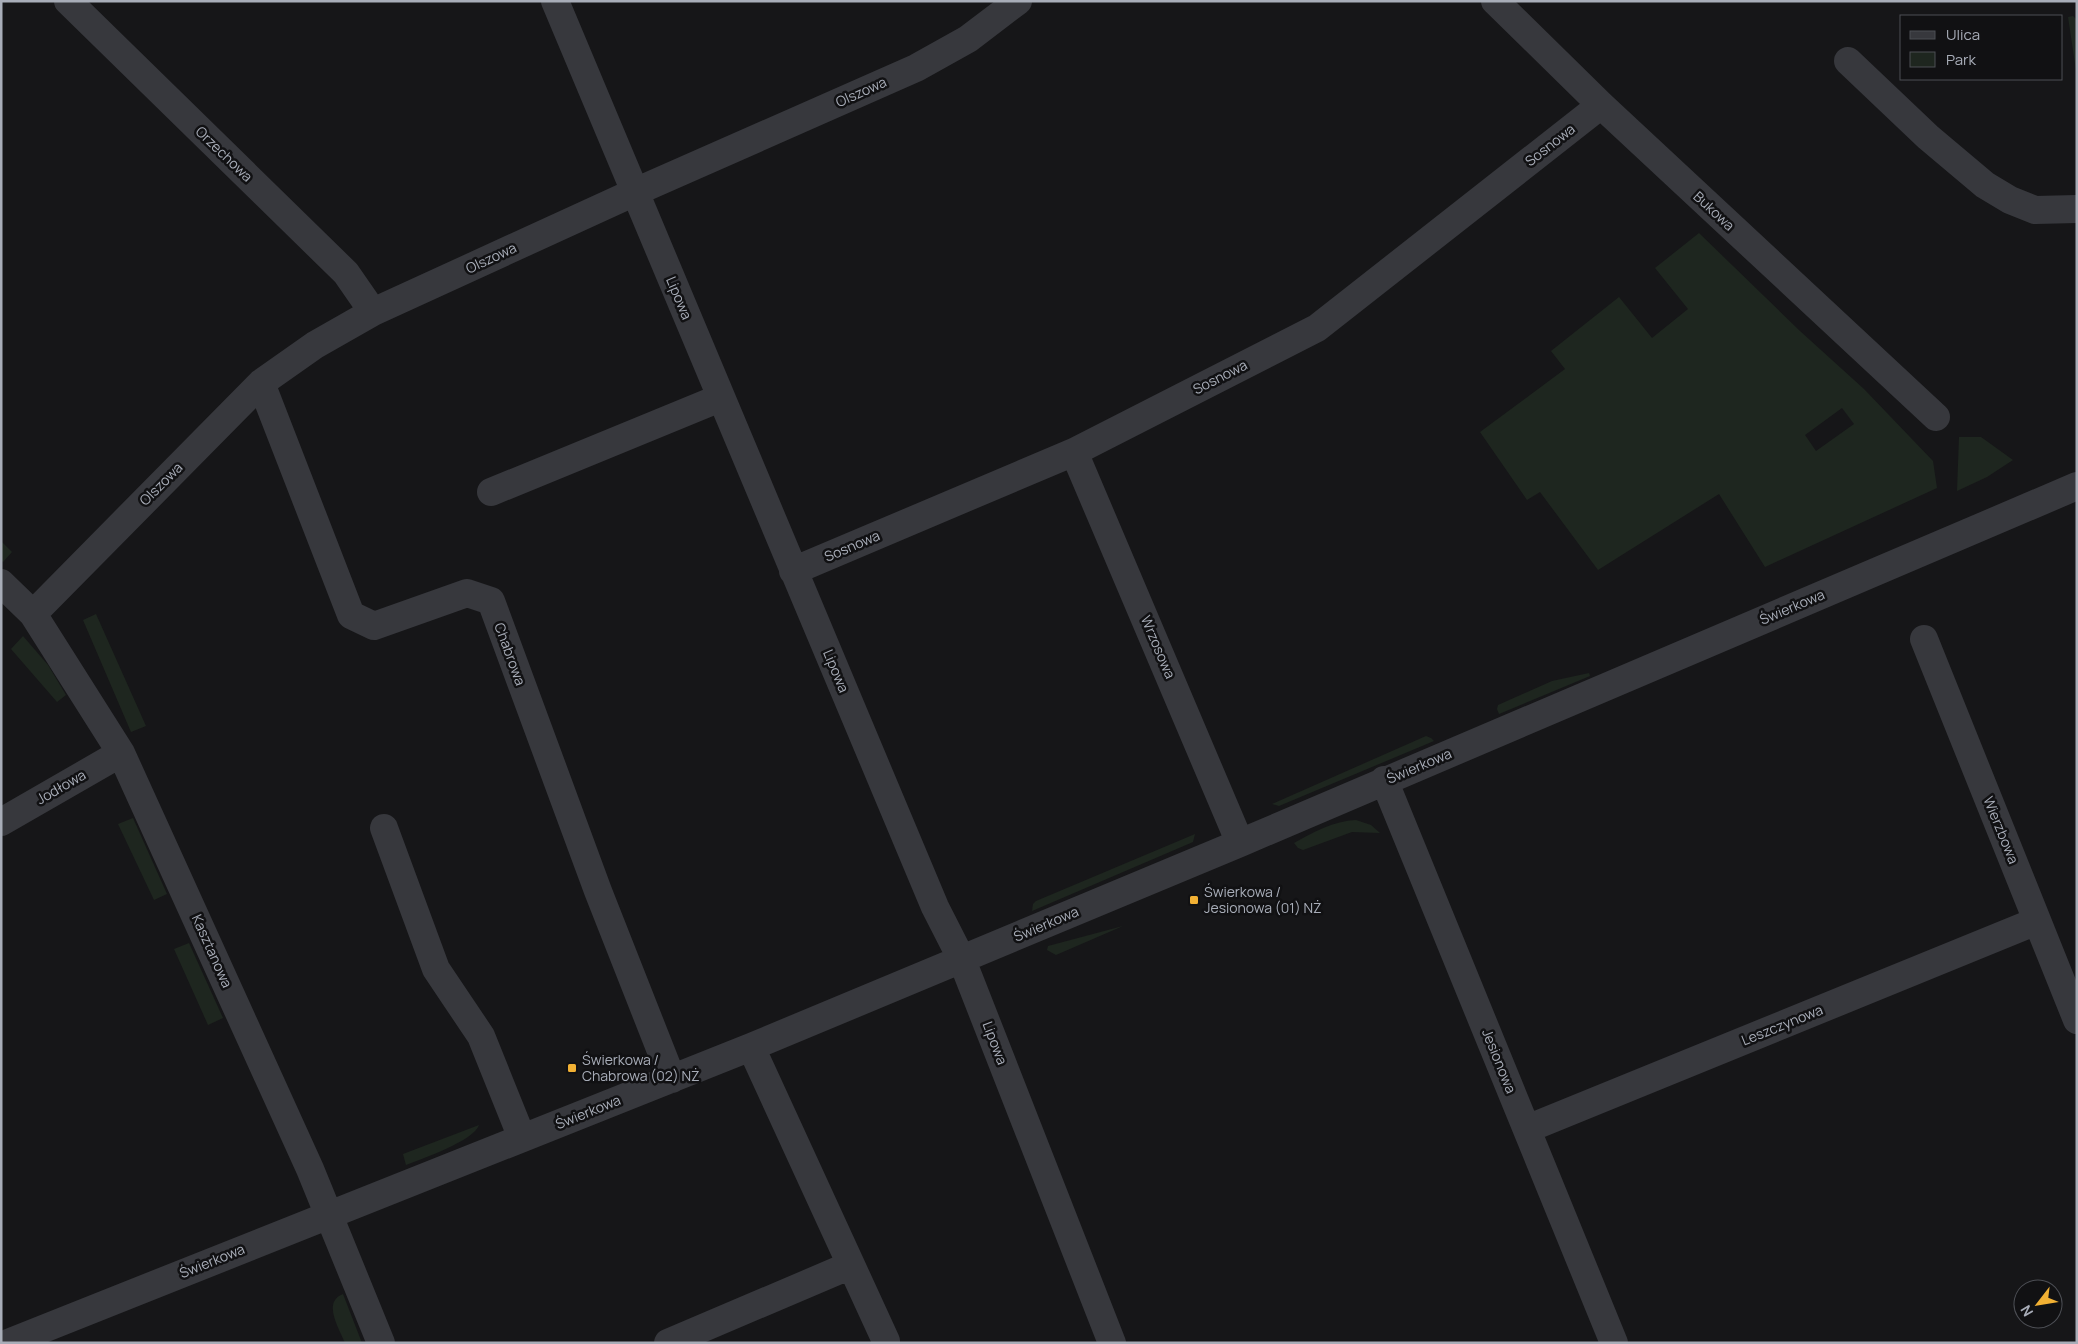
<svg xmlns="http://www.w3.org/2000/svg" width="2078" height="1344" viewBox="0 0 2078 1344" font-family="Manrope,sans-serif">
	<rect width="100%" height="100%" fill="#161618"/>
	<path fill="#1e261f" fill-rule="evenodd" d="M2073,16L2077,20V77L2068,17Z
		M1699,233L1800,331L1864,389L1933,461L1937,488L1765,567L1719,494L1598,570L1540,492L1527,500L1480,432L1565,369L1551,351L1619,297L1652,338L1688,309L1655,268ZM1842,408L1854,424L1816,451L1805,435Z
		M1959,437H1981L2013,460L1987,477L1957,491Z
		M1,541L12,552L3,562L1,560Z
		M96,614L146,726L131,732L83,620Z
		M23,636L48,665L66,695L57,702L11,649Z
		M1589,673L1590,676L1499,714L1497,709L1498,705L1552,681Z
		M1426,736L1431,738L1434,741L1279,806L1272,804Z
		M133,818L167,894L154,900L118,824Z
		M1356,820L1371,825L1380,833L1352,832L1303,850L1298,848L1294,843C1313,832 1334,821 1356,820Z
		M1195,834L1193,842L1032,911L1033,904L1036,901Z
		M1123,926L1056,955L1047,950L1048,946Z
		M189,943L223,1018L208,1025L174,949Z
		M479,1125C474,1141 421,1159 406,1165L403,1154Z
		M343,1294L362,1343H345C339,1328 322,1302 343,1294Z"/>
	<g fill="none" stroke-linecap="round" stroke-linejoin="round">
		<path stroke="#37383d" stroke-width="28" d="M68,1L346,273L373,312
			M555,1L935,907L962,960L1112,1343
			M1495,1L1601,105L1936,417
			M1848,61L1928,137L1985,185L2010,200L2035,210L2077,209
			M261,383L351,615L374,626L467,593L491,601L598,891L672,1079
			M1074,452L1240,843
			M491,492L720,398
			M793,571L1074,452L1317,328L1601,105
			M1,583L33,614L121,753L310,1169L381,1343
			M33,614L261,383L315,345L373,312L635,192L916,68L968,39L1018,1
			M1924,639L2077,1020
			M1384,780L1614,1343
			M1,822L121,753
			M384,828L436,969L481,1036L522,1138
			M751,1047L886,1341
			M1527,1129L2037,921
			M8,1343L751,1047L1240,843L2077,486
			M668,1343L851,1265"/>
	</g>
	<g fill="#f2b134" stroke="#111113" stroke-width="2">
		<rect x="1189" y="895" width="10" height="10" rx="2.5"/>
		<rect x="567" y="1063" width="10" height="10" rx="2.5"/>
	</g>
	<g text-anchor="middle" stroke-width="5" stroke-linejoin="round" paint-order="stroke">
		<g font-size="14" fill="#a8adb8" stroke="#111113">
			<text transform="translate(861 92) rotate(-24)" y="5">Olszowa</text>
			<text transform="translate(1550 145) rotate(-38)" y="5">Sosnowa</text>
			<text transform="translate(224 154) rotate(44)" y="5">Orzechowa</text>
			<text transform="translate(1714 211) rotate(43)" y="5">Bukowa</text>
			<text transform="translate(491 258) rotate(-25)" y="5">Olszowa</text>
			<text transform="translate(679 298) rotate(67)" y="5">Lipowa</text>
			<text transform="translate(1220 377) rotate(-27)" y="5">Sosnowa</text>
			<text transform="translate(161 484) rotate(-45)" y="5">Olszowa</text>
			<text transform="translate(852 546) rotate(-23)" y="5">Sosnowa</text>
			<text transform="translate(1792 607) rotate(-23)" y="5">Świerkowa</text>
			<text transform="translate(1158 647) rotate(67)" y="5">Wrzosowa</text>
			<text transform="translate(510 654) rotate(70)" y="5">Chabrowa</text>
			<text transform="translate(836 671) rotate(67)" y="5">Lipowa</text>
			<text transform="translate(1419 766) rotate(-23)" y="5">Świerkowa</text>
			<text transform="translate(61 787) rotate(-30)" y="5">Jodłowa</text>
			<text transform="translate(2001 830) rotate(68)" y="5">Wierzbowa</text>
			<text transform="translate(1046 924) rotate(-23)" y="5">Świerkowa</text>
			<text transform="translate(212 951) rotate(66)" y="5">Kasztanowa</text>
			<text transform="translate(1782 1025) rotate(-22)" y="5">Leszczynowa</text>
			<text transform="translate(995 1043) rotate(69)" y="5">Lipowa</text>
			<text transform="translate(1499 1061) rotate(68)" y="5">Jesionowa</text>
			<text transform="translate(588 1112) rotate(-22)" y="5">Świerkowa</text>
			<text transform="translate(212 1261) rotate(-22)" y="5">Świerkowa</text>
		</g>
		<g font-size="14" fill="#a8adb8" stroke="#111113" text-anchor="start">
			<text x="1204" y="897">Świerkowa /<tspan x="1204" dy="16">Jesionowa (01) NŻ</tspan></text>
			<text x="582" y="1065">Świerkowa /<tspan x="582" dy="16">Chabrowa (02) NŻ</tspan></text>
		</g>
	</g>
	<rect width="2078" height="1344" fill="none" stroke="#a8adb8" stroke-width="5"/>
	<rect x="1900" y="15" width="162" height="65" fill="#111113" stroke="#4d4f55"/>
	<rect x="1910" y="31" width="25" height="8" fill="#37383d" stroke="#4d4f55"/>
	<text x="1946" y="40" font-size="15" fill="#a8adb8">Ulica</text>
	<rect x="1910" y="52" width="25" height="15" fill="#1e261f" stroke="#4d4f55"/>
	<text x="1946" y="65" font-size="15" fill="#a8adb8">Park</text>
	<g transform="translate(2038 1304) rotate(239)"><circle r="24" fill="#111113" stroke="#4d4f55"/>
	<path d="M0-4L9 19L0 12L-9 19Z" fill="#f2b134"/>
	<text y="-8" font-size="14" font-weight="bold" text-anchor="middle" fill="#a8adb8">N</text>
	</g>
</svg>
